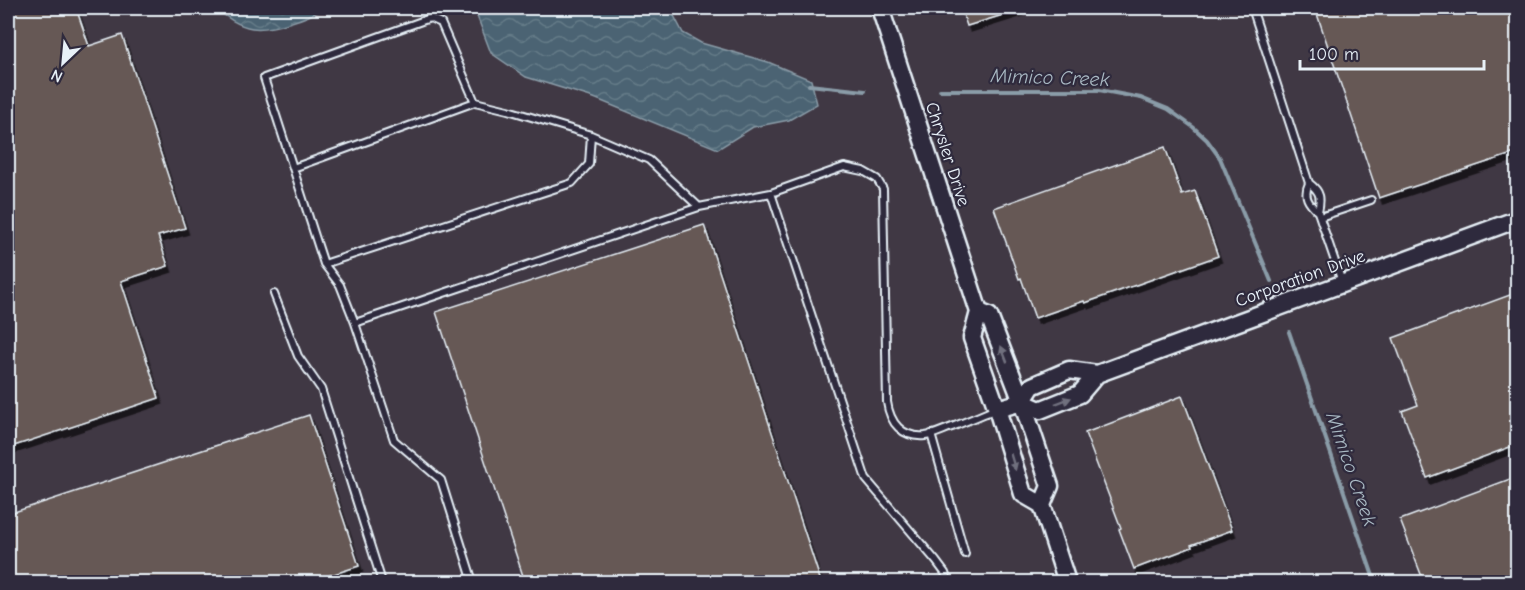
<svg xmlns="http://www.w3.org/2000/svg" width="1525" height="590" viewBox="0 0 1525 590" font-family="'Comic Neue',sans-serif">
	<defs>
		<pattern id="water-waves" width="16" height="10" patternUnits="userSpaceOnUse" patternTransform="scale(1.5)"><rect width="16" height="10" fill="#4b6473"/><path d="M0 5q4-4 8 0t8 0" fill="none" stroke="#657b88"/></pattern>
		<filter id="shadow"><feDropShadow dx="3.5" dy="6" stdDeviation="0" flood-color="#0009"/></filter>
	</defs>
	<rect width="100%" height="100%" fill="#403844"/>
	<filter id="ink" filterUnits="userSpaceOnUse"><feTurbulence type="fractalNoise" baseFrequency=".0167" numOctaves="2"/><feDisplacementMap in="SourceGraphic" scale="12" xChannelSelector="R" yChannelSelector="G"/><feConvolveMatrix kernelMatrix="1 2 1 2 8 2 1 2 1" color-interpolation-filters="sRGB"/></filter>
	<g filter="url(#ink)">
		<path fill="url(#water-waves)" stroke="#8a9ca8" stroke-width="1.5" d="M216,8H324C308,18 271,31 252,28C239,26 225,17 216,8Z
			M474,8H668L671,10L683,33L701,43L768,62L811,80L817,104L789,120L753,127L718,149L594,98L526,77L491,53Z"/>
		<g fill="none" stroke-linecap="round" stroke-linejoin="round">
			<path stroke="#8a9ca8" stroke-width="4" d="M809,85L865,91
				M940,90H1099L1141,98L1168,109L1193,127L1207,140L1220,158L1271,281
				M1289,332L1375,582"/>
		</g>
		<path fill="#665955" stroke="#e8f1f8" stroke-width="1.5" filter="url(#shadow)" d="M8,8H76L89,46L122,35L185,228L158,236L168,266L121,281L159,398L8,448Z
			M961,8H1019V10L967,26Z
			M1315,8H1518V152L1379,198Z
			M1165,147L1182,195L1195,191L1218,256L1085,303L1084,301L1035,318L1021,278L1019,279L994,208Z
			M704,225L821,582H525L436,312Z
			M1518,292V444L1427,478L1402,411L1418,405L1393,338Z
			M1182,396L1232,530L1191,545L1192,547L1134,569L1119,529L1121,528L1085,433Z
			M309,415L359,566L309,582H8V514Z
			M1518,476V582H1424L1400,520Z"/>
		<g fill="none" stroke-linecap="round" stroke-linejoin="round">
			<defs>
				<path id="lane" d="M1252,8L1309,183C1321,192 1321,198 1318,212C1308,203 1303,196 1309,183
					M293,168L475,102
					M771,193L866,479L936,561L945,573L948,582
					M1318,212L1342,282
					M1320,217L1371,200
					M324,264L572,183L589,164L591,135
					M274,294L298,356L321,389L382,582
					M355,323L699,207L771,193L844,167L863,171L877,179L883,189L887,402C890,423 902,438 925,436C934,435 943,430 952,427C967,421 982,415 996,409
					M931,434L965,554
					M473,582L441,480L394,440L355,323L340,285L324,264L264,78L430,18L441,23L475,102L508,110L591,135L649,160L699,207"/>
				<path id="secondary" d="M880,8L979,312L972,338L997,409L1023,494L1042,505
					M979,312L989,316L1022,402L1050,486L1042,505L1067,582
					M1022,402L1032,386L1069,370L1097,374L1518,219
					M997,409L1022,402L1040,410L1080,394L1097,374"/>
			</defs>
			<use href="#lane" stroke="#e8f1f8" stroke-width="10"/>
			<use href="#secondary" stroke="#e8f1f8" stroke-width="21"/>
			<use href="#lane" stroke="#2f2a3d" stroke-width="6"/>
			<use href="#secondary" stroke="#2f2a3d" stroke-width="16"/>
		</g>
		<defs><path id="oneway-solid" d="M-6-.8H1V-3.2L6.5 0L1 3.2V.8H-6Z" transform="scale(1.5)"/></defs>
		<g fill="#70707e">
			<use href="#oneway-solid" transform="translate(1004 354) rotate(-111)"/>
			<use href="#oneway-solid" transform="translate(1063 401) rotate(-21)"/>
			<use href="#oneway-solid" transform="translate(1013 462) rotate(73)"/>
		</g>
	</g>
	<g text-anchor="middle" stroke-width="4.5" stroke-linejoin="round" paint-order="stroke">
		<g font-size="18" fill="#e8f1f8" stroke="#2f2a3d">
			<text transform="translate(948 154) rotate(72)" y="6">Chrysler Drive</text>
			<text transform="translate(1300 278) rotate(-20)" y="6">Corporation Drive</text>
		</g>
		<g font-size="20" font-style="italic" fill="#a9b9c3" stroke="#2f2a3d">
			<text transform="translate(1050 77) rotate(2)" y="7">Mimico Creek</text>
			<text transform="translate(1352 469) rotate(71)" y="7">Mimico Creek</text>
		</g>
	</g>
	<rect width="1525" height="590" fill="none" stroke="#2f2a3d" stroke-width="30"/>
	<rect x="15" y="15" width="1495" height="560" fill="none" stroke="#e8f1f8" stroke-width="2" filter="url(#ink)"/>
	<g transform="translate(63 63) rotate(206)" stroke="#2f2a3d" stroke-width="4.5" paint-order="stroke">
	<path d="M0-4.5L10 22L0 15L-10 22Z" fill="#e8f1f8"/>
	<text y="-9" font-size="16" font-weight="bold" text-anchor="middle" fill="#e8f1f8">N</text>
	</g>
	<path d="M1300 60v9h184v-9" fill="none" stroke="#e8f1f8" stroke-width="3"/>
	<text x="1309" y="60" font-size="18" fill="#e8f1f8" stroke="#2f2a3d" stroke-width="4.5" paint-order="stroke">100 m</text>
</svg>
